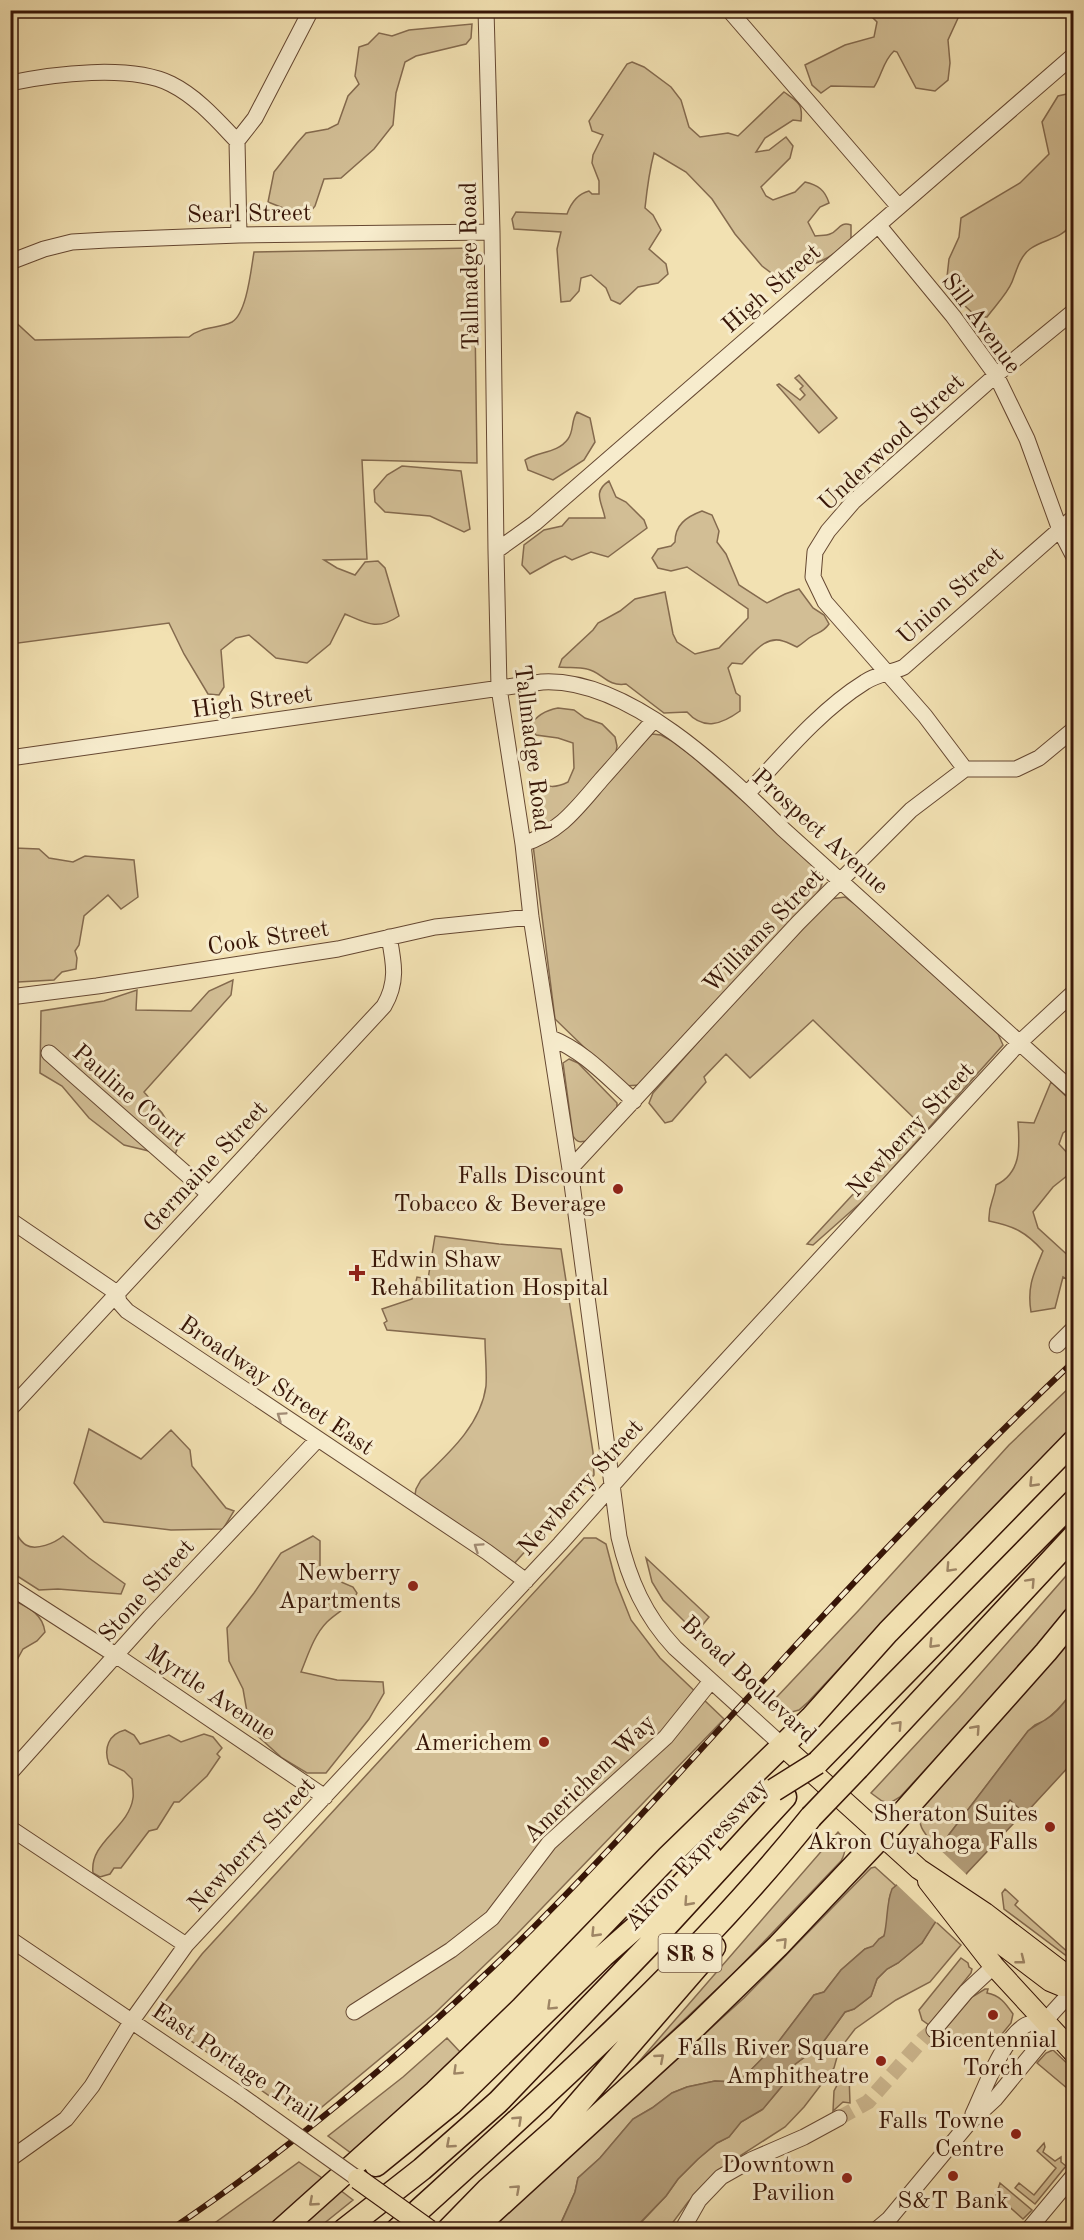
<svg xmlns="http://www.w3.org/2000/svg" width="1084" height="2240" viewBox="0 0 1084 2240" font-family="'Old Standard TT',serif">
	<rect width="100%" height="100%" fill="#f2e1b2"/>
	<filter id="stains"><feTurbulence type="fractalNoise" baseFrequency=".00333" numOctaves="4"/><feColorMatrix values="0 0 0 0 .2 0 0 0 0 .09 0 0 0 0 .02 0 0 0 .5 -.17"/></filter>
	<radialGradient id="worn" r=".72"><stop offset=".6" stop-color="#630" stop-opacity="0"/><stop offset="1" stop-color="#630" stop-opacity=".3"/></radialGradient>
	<path fill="#d2be95" stroke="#846a4e" stroke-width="1.5" d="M866,11H978L970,17L959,16L948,40L950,63L948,80L935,91L916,88L897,52L894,51C883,61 882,75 874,87L831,86L821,93L812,85L805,65L845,45L874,37L877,22Z
		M472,24L471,38L466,44L416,56L405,62L396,93L393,125L374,149L341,178L324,179L315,206L306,217L268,202L274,172L297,143L306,133L328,129L338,124L348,96L359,84L355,76L359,47L368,44L379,33L392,36L409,30Z
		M632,62L644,67L671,87L681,100L689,127L700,137L728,133L738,136L784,92C798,102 803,103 801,121L793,120L765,138L756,152L769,150L786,137L793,146L790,158L761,187L766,196L773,200L795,192L805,182C818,185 825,190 829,203L820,207L808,222L815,236C819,235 826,236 830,234C839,231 839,221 851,225V240C842,248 834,255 823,260C811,266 797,267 788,278H778L762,266L735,234L712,199L686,172L654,153C649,172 647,189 645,208L653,215L661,230L649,249L666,264L668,274L658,283L638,287L620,304L611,300L606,288L591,275L581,278L579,291L570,301L561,302L557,249L561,232L514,229L512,219L516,212L567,214C571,203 577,194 589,191L592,194H599V181L592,163L593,155L603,135L592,131L589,121L627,64Z
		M1071,93L1074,96L1073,222C1062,240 1045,238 1030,249C1020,256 1016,272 1012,282C1007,294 995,306 987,317H977L964,305L947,277L949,259L959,237L961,218L1020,183L1049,154L1042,122L1058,96Z
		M474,248L477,463L362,460L367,559L324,560L337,568L355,575L365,562L378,561L385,568L399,616C377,631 366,623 345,614L330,644L307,663L276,658L249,635L236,638L221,650L224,687L219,695L208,694L184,654L169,623L11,644V318L35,340L189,337C202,326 218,329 232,322C247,313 251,269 254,252Z
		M799,375L837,418L819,433L777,385L779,384L800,400L805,395L800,389L803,386L795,378Z
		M577,412L590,418L595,442L584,460L553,480L528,470L525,460C538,451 557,454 568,439C574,431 571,420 577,412Z
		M402,466L461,471L470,529L464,532L430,516L385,512L375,502L374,490L387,475Z
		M609,481L616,497L626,502L644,520L647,528L608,557L591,552L572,560L565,556L553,561L530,574L522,565L524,545L544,530L562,526L569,518H605C602,502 592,492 609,481Z
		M702,511L712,515L719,531L717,542L726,554L739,585L767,603L785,594L799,589L813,608L824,615L829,624C822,634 817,632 809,638C805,641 802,644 797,647C792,645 788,642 783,641C765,635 753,654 742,664L732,663L728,668L736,693L740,696V711C722,724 704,731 687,712L664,713L626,684C607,687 602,672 587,669C579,667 568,668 559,667L562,659L593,630L598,623L620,611L635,599L665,592L673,634L677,642L695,654L719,648L748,618V609L687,567L671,571L658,568L652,558L658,549L671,546L675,542C675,525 686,517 702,511Z
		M558,708L574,710L585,718L602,724L615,737L617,746L615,758L553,822L545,824C537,814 540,807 539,795C538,790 536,786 536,781C547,788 556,788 568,782L574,768L573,743L558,738L536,735L530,726C536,716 547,710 558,708Z
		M652,734L661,735L672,741L692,756L787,840L822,874C826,887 813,898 806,908L640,1085L624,1086L555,1019L533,845Z
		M14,848L39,849L49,858L73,862L85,856L134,860L138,897L121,909L108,895L84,916L79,945L75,951L77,958L76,969L62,972L54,980L18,982L11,978L10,853Z
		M845,897L864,911L998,1034L1003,1045L866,1198L813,1245L807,1244L919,1123L813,1020L750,1078L726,1054L704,1077L706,1082L672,1121L665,1123L649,1103L653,1093L738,997L831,899Z
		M233,980L231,995L144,1092L162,1113L180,1142L174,1157L124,1145L89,1118L62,1086L40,1073L41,1011L104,1001L137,990L136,1010L191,1011L209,991Z
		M569,1059L578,1063L617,1103V1108L587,1141C580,1142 577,1143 573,1136L563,1063Z
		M1051,1082L1066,1096L1074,1099L1073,1126L1063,1133L1059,1144L1071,1157L1073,1171L1053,1187L1033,1212L1038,1228L1073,1260V1283L1063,1277L1055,1308L1031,1312C1027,1287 1033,1275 1043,1251C1026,1232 1014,1226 989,1221C988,1204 994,1201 996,1185C1021,1173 1020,1148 1018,1122L1034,1123Z
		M435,1236L499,1244L561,1249L593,1452L594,1475L512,1566L415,1495L416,1489L421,1480C448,1454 481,1425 486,1386C487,1371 485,1354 485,1339L387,1330L384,1323L387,1321L382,1309L412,1299L417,1277L428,1279Z
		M1073,1384V1430L882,1623L808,1702L799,1710L788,1713L774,1700L859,1610L1009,1445Z
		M89,1429L141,1459L171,1430L190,1450L192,1466L226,1508L234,1511L223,1529L171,1530L104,1522L74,1483Z
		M16,1533C19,1538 21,1542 26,1545C36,1551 55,1543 63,1536L89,1558L125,1584L121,1594L58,1589L39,1590L11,1572V1534Z
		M313,1536L320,1541V1573L353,1587L357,1593C351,1607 338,1611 327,1622C314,1635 308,1655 301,1672L337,1680L383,1682L384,1693L369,1719L326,1773H307L282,1758L250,1729L243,1689L229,1661L227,1628L254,1593L281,1553Z
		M584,1538H596L606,1544L616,1582L631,1620L660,1658L724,1719L517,1934L435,2013L305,2121L174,2029L167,2022L165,2009L161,2007L202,1954Z
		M646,1558L709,1617L696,1633L663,1600L652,1582Z
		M1073,1568V1607L1061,1623L900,1797L890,1803L882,1801L871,1793L959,1698Z
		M11,1599C27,1607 42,1612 45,1632L37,1641L23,1649L11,1671Z
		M1073,1634V1691L1061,1707L1046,1720L1035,1725L1028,1731L938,1849C926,1835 915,1826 921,1807Z
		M125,1730L134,1735L140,1744L169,1735L181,1742L204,1734L213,1737L222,1748L217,1754L220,1757L207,1776L179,1802H174L157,1829L149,1831L121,1868H114L110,1874L100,1877L93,1873C89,1842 129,1828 133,1798C134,1793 132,1785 132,1779L124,1771L109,1764C103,1748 109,1734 125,1730Z
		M838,1832C847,1841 847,1850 841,1861L734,1973L636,2065Z
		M875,1867L896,1886C886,1895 890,1908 888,1921C887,1926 886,1931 884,1936L879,1939L873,1947L865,1949L841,1970L824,1992L814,1995L779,2041L747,2074L736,2082L715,2081L687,2087L672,2093L652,2108L633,2119L600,2158L578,2178L575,2192L558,2229L488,2230L744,1998L871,1868Z
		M1005,1889L1018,1901L1015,1905L1070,1954L1073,1951V1958L1068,1957L1004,1909L1002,1893Z
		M935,1921L961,1945L930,1982L896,2000L855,2029L839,2050L834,2068L804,2107L785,2127L718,2170L688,2202L668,2229L634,2230L666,2196L678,2179L698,2159L717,2143L729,2137L741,2122L762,2110L782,2086L790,2068L821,2045L845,2012L854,2009L871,1996L877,1979L887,1969L898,1963L922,1943Z
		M961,1958L968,1963L969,1967L972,1969L971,1973L929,2025L922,2020L919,2010Z
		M985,1989H988L987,1993C1000,1995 1006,2004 1013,2014L1011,2023L992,2046C975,2038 957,2044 940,2035L972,1997Z
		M447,2038L461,2053L355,2156L328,2136L403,2077Z
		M1053,2050L1073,2069V2086L1071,2085L1068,2089L1037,2063L1046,2053Z
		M843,2074L849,2075L850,2103L843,2102L833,2111L834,2091Z
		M1044,2143L1045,2147L1043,2152L1055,2161L1061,2157V2162L1066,2166L1035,2204L1015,2188L1019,2183L1034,2195L1056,2168L1037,2151Z
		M299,2162L325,2180L270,2229L205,2230Z
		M1000,2183L1032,2210L1023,2219L996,2195Z
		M340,2190L353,2200L317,2229L293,2230Z"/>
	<path fill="#b29c78" stroke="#81664b" stroke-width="1.5" d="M1073,1691V1762L1025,1814L1010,1800L1001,1812L1013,1824L967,1873L922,1943L898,1963L887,1969L877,1979L871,1996L854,2009L845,2012L821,2045L790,2068L782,2086L763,2109L741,2122L729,2137L717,2143L698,2159L678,2179L666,2196L634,2229L558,2230L575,2192L578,2178L600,2158L633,2119L652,2108L672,2093L687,2087L715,2081L736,2082L747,2074L779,2041L814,1995L824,1992L841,1970L865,1949L873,1946L879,1939L884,1936C888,1920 886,1904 892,1889L938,1849L1028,1731C1034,1726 1039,1724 1045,1720C1057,1713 1065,1701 1073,1691Z"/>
	<path fill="#f2e1b2" d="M936,1846L968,1876L937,1923L895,1883Z"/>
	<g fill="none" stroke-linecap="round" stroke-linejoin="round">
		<path stroke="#cdb890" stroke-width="15" stroke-dasharray="15 8" stroke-linecap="butt" d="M839,2118L868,2102L924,2038L934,2030"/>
		<defs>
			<path id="minor" d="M486,10L492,232L496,551L499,688L523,844L531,917L570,1169L619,1537C629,1580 645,1616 675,1648L782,1745
				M729,10L899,207
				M10,83C53,74 130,64 171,84C197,97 217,120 237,141
				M879,226L953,316L996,375L1027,439L1060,530L1074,557
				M239,235L237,141L255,118L311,10
				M10,262L44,249L72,242L107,240L239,235L492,232
				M496,551L535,523L1074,55
				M10,758L542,682C627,677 726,772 783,829L1074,1092
				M965,769L925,716L825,602L813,577L815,552L828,531L853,502L996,375L1074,311
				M747,794C783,755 820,710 865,682C877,674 891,673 904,667L1074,517
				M523,844C561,831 576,809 601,780C619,760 636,740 654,720
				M10,997L97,986L338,949L435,927L531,917
				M551,1038C584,1051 608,1078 634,1101
				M49,1053L209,1194
				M570,1169L798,923L911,810L965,769H1016L1039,758L1074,729
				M10,1220L117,1293L119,1302L127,1311L487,1552L526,1581
				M1057,1345L1074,1328
				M10,1409L384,1006C398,982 394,963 389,937
				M10,1587L117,1656L325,1797
				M10,1773L150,1617L317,1440
				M10,1828L186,1945
				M10,1939L239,2094
				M354,2012L451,1950L492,1918L549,1843L666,1737L711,1681
				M934,2030L966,1992L994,1966
				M973,2114C984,2091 1003,2037 1026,2025C1030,2023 1039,2023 1044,2022
				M10,2159L66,2119L92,2086L131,2022L186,1945L560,1544L642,1452L1019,1043L1074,992
				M682,2230L699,2200L721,2177L751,2160L804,2137L839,2118
				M876,2230L889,2219L968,2124L995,2099L1041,2043L1044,2022L1074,1989
				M1028,2230L1074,2175"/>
			<path id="major" d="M782,1745L919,1869L985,1913L1074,1981
				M928,1881L994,1966L1074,2053
				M964,1916L1050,1981L1062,1986H1074"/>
			<path id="highway" d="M817,1763L1074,1501
				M858,1768L1074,1536
				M376,2165L451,2104L603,1956L667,1900L710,1855
				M281,2230L435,2092L522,2008L668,1857L811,1718L888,1632L1074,1441
				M344,2230L422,2169L498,2102L647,1947L785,1797
				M397,2230C541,2099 689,1969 811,1817
				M448,2230L488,2189L559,2126L714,1947
				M473,2230L696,2026L778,1946L882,1836L1046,1652L1074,1618"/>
		</defs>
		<use href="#minor" stroke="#664832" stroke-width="17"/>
		<use href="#major" stroke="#371507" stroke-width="22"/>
		<use href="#highway" stroke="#371507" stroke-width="25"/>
		<use href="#minor" stroke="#f7eccd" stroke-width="15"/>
		<use href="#major" stroke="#f2e1b2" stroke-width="20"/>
		<use href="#highway" stroke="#f2e1b2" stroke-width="22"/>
		<defs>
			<path id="rail" d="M170,2230C285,2153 392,2063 493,1967C604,1861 704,1744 808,1632C894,1539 982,1448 1074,1361"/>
		</defs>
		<use href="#rail" stroke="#371507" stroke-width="6"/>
		<use href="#rail" stroke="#f7eccd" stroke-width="4" stroke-dasharray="11" stroke-linecap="butt"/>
		<defs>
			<path id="minor-bridge" d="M239,2094L358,2179"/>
			<path id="major-bridge" d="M358,2179L429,2230"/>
			<path id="highway-bridge" d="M774,1790L817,1763
				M811,1817L858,1768"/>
		</defs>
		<use href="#minor-bridge" stroke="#664832" stroke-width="17" stroke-linecap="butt"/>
		<use href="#major-bridge" stroke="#371507" stroke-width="22" stroke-linecap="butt"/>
		<use href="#highway-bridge" stroke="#371507" stroke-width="25" stroke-linecap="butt"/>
		<use href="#minor-bridge" stroke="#f7eccd" stroke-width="15"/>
		<use href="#major-bridge" stroke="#f2e1b2" stroke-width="20"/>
		<use href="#highway-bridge" stroke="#f2e1b2" stroke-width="22"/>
	</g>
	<defs><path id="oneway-chevron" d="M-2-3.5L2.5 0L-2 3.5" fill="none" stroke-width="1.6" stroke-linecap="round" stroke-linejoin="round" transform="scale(1.5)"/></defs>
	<g stroke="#a18b74">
		<use href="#oneway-chevron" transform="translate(281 1416) rotate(-146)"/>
		<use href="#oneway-chevron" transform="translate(478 1547) rotate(-146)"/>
	</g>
	<g stroke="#9e8565">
		<use href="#oneway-chevron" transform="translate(1033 1483) rotate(134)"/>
		<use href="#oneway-chevron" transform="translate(950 1568) rotate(133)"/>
		<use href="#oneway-chevron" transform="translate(1031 1582) rotate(-47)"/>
		<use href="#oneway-chevron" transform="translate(933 1644) rotate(134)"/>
		<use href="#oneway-chevron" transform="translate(898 1725) rotate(-47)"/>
		<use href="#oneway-chevron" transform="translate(976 1729) rotate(-48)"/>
		<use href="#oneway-chevron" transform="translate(688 1902) rotate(132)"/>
		<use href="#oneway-chevron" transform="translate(595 1933) rotate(134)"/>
		<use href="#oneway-chevron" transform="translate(783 1942) rotate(-46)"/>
		<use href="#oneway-chevron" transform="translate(1021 1960) rotate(38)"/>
		<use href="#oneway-chevron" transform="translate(551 2006) rotate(136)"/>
		<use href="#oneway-chevron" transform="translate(660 2058) rotate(-41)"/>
		<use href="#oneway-chevron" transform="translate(457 2071) rotate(136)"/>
		<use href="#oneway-chevron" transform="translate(518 2120) rotate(-43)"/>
		<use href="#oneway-chevron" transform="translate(450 2144) rotate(139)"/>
		<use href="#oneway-chevron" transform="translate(516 2189) rotate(-42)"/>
		<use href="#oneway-chevron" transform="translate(313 2202) rotate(139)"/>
	</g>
	<g fill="#8f2418" stroke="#f7eccd" stroke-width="2">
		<circle cx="618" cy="1189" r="6"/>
		<path d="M354 1264h6v6h6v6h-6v6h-6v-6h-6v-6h6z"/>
		<circle cx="413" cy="1586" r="6"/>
		<circle cx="544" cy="1742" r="6"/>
		<circle cx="1050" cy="1827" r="6"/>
		<circle cx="993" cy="2015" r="6"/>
		<circle cx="881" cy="2061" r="6"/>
		<circle cx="1016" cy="2134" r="6"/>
		<circle cx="953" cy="2176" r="6"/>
		<circle cx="847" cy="2178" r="6"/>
	</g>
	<g text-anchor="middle" stroke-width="6" stroke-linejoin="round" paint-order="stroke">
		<rect fill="#f7eccd" stroke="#715642" stroke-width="1.5" x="658.5" y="1934" width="63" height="38" rx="4.5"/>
		<g font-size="22" font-weight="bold" fill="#371507">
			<text x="690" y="1961">SR 8</text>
		</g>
		<g font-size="24" fill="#371507" stroke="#f7eccd">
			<text transform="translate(249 213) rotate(-1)" y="8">Searl Street</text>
			<text transform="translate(469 266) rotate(-91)" y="8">Tallmadge Road</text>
			<text transform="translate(771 288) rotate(-41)" y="8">High Street</text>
			<text transform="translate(982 323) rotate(54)" y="8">Sill Avenue</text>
			<text transform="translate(891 442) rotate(-43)" y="8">Underwood Street</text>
			<text transform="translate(950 595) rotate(-42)" y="8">Union Street</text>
			<text transform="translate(252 701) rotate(-8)" y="8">High Street</text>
			<text transform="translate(533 748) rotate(83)" y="8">Tallmadge Road</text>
			<text transform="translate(821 831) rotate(42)" y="8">Prospect Avenue</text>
			<text transform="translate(763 930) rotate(-46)" y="8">Williams Street</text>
			<text transform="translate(268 937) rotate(-9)" y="8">Cook Street</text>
			<text transform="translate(130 1095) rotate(41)" y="8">Pauline Court</text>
			<text transform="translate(910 1129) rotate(-47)" y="8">Newberry Street</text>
			<text transform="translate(205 1166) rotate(-47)" y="8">Germaine Street</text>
			<text transform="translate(277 1385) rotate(34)" y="8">Broadway Street East</text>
			<text transform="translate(580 1487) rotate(-48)" y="8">Newberry Street</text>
			<text transform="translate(146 1590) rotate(-48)" y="8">Stone Street</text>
			<text transform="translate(749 1679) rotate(43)" y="8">Broad Boulevard</text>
			<text transform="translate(211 1692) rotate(34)" y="8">Myrtle Avenue</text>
			<text transform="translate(589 1778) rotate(-44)" y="8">Americhem Way</text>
			<text transform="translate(251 1844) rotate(-47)" y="8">Newberry Street</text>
			<text transform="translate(696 1854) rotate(-47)" y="8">Akron Expressway</text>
			<text transform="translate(235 2062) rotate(34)" y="8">East Portage Trail</text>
		</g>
		<g font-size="24" fill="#371507" stroke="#f7eccd" text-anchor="end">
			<text x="606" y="1183">Falls Discount<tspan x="606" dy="28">Tobacco &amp; Beverage</tspan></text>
			<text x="370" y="1267" text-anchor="start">Edwin Shaw<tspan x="370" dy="28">Rehabilitation Hospital</tspan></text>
			<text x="401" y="1580">Newberry<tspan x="401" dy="28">Apartments</tspan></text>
			<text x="532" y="1750">Americhem</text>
			<text x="1038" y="1821">Sheraton Suites<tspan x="1038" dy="28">Akron Cuyahoga Falls</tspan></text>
			<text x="993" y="2047" text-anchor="middle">Bicentennial<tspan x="993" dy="28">Torch</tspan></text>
			<text x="869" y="2055">Falls River Square<tspan x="869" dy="28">Amphitheatre</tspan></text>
			<text x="1004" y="2128">Falls Towne<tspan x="1004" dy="28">Centre</tspan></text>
			<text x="835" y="2172">Downtown<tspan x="835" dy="28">Pavilion</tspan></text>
			<text x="953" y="2208" text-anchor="middle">S&amp;T Bank</text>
		</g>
	</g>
	<rect width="1084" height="2240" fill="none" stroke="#f2e1b2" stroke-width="36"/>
	<rect x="12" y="12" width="1060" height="2216" fill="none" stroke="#371507" stroke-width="3"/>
	<rect x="18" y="18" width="1048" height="2204" fill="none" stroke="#371507" stroke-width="1.5"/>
	<rect width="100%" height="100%" filter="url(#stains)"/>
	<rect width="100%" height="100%" fill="url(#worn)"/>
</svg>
